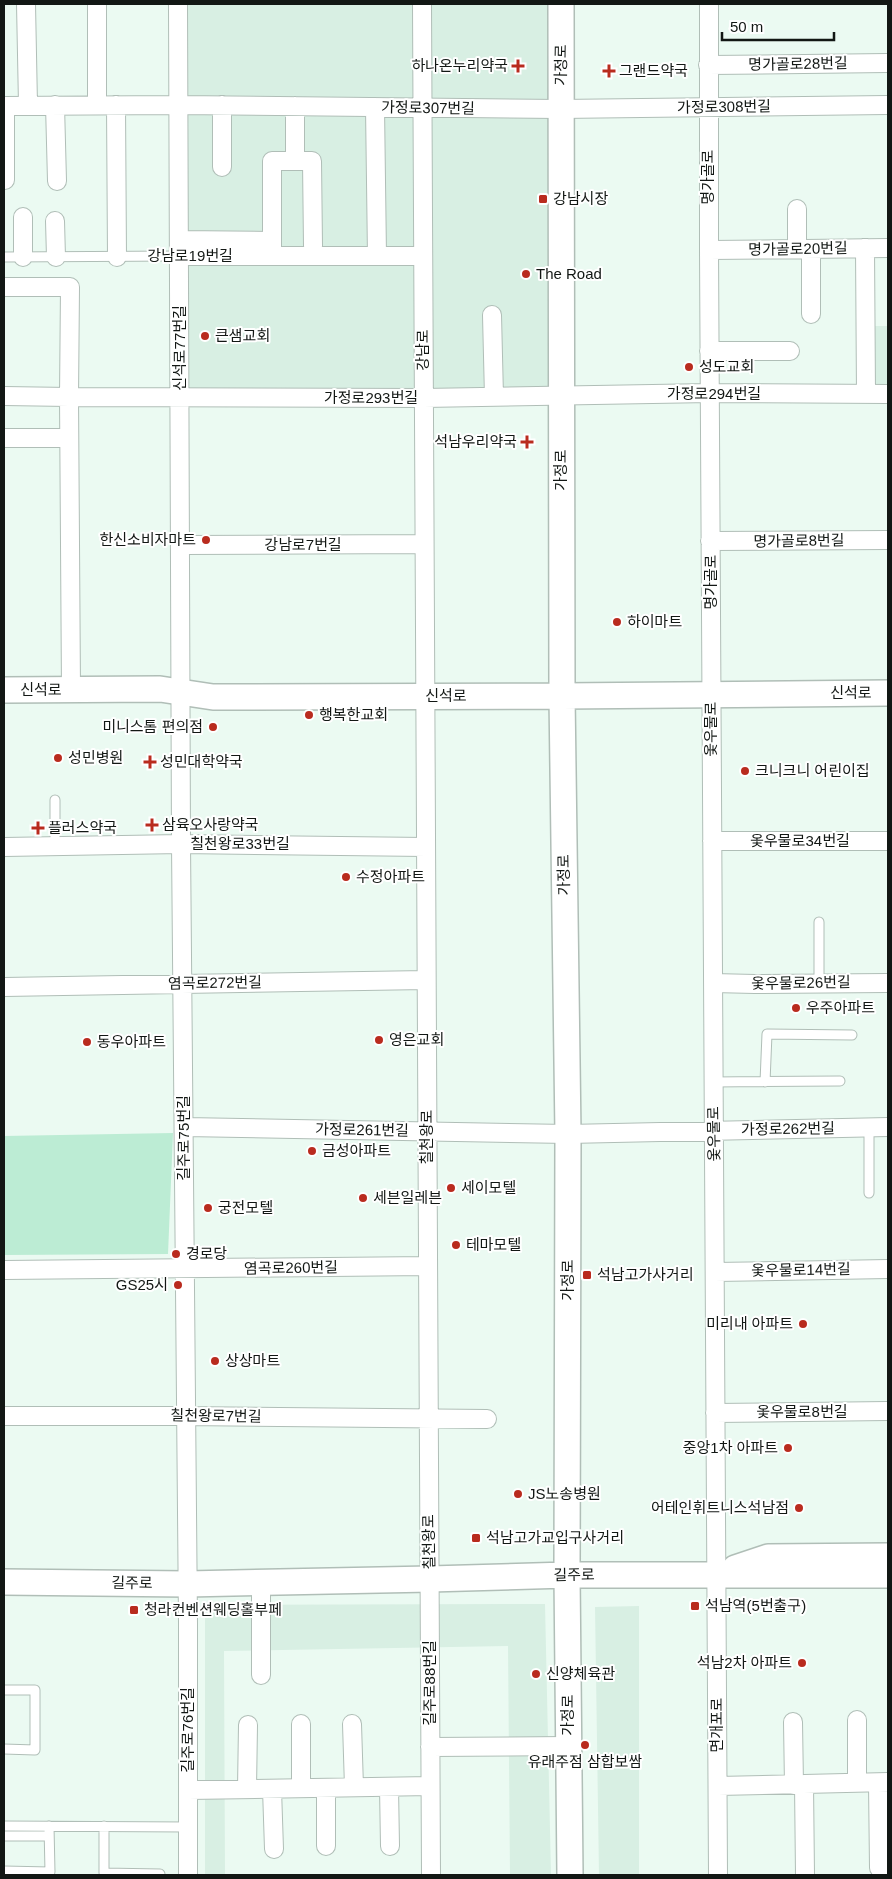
<svg xmlns="http://www.w3.org/2000/svg" width="892" height="1879" viewBox="0 0 892 1879" font-family="Arial,'Noto Sans KR',sans-serif">
	<rect width="100%" height="100%" fill="#ebfaf2"/>
	<path fill="#d8efe3" d="M186,4H555L556,392L187,394Z
		M866,326H888V394H866Z
		M545,1604L551,1875H510L508,1646L224,1651L225,1875H205V1605Z
		M639,1606V1875H599L595,1607Z"/>
	<path fill="#bcecd4" d="M173,1133L168,1254L4,1255V1136Z"/>
	<g fill="none" stroke-linecap="round" stroke-linejoin="round">
		<defs>
			<path id="lane" d="M4,257L179,256
				M55,800V846
				M819,983V922
				M714,1082L840,1081
				M765,1082L767,1034L852,1035
				M869,1128V1193
				M4,1690H35V1750L4,1749
				M4,1826L188,1827
				M104,1826V1873L160,1874
				M4,1836H49
				M4,1871L50,1872L49,1826"/>
			<path id="street" d="M26,4L28,105
				M178,4L181,844L188,1623V1875
				M422,4L431,1875
				M709,4V250L718,1875
				M708,65L888,63
				M55,105L57,181
				M97,105V4
				M116,105L117,257
				M222,105V167
				M4,106L179,105L560,109L888,105
				M5,106V180
				M375,107L377,256
				M295,161V106
				M23,217V257
				M55,221L56,257
				M179,240L272,241
				M865,248L866,394
				M797,249V209
				M811,249V314
				M709,250L888,248
				M179,256H423
				M272,256V161H312L313,246
				M4,287H70L69,397L4,396
				M492,315L494,397
				M709,351H790
				M4,438H69
				M710,541L888,540
				M181,545L424,544
				M71,690L69,397L424,398L710,393L888,394
				M712,841H888
				M4,847L181,844L426,847
				M713,983L755,984L888,983
				M4,987L426,980
				M185,1127L568,1134L888,1127
				M4,1270L428,1266
				M715,1272L888,1269
				M715,1413L888,1411
				M4,1416H185L487,1419
				M261,1583V1675
				M857,1720V1783
				M793,1722L794,1785
				M301,1724V1788
				M352,1724L354,1787
				M430,1747L569,1746
				M878,1783L879,1868H888
				M804,1784L805,1875
				M718,1786L888,1782
				M389,1787L390,1846
				M326,1788V1846
				M247,1789L248,1725
				M272,1789L274,1849
				M188,1790L430,1786"/>
			<path id="secondary" d="M561,4L562,696L568,1134L567,1575L570,1875
				M4,690L160,689L213,697L562,696L888,693
				M735,1568L768,1557L888,1556
				M4,1582L187,1584L430,1579L567,1575H888"/>
		</defs>
		<use href="#lane" stroke="#b0beb7" stroke-width="11"/>
		<use href="#street" stroke="#b0beb7" stroke-width="20"/>
		<use href="#secondary" stroke="#b0beb7" stroke-width="28"/>
		<use href="#lane" stroke="#fff" stroke-width="9"/>
		<use href="#street" stroke="#fff" stroke-width="18"/>
		<use href="#secondary" stroke="#fff" stroke-width="25"/>
	</g>
	<g fill="#b92b1e" stroke="#fff" stroke-width="2">
		<path d="M515.5 58.5h5v5h5v5h-5v5h-5v-5h-5v-5h5z"/>
		<path d="M606.5 63.5h5v5h5v5h-5v5h-5v-5h-5v-5h5z"/>
		<rect x="538" y="194" width="10" height="10" rx="2.5"/>
		<circle cx="526" cy="274" r="5"/>
		<circle cx="205" cy="336" r="5"/>
		<circle cx="689" cy="367" r="5"/>
		<path d="M524.5 434.5h5v5h5v5h-5v5h-5v-5h-5v-5h5z"/>
		<circle cx="206" cy="540" r="5"/>
		<circle cx="617" cy="622" r="5"/>
		<circle cx="309" cy="715" r="5"/>
		<circle cx="213" cy="727" r="5"/>
		<circle cx="58" cy="758" r="5"/>
		<path d="M147.5 754.5h5v5h5v5h-5v5h-5v-5h-5v-5h5z"/>
		<circle cx="745" cy="771" r="5"/>
		<path d="M149.5 817.5h5v5h5v5h-5v5h-5v-5h-5v-5h5z"/>
		<path d="M35.5 820.5h5v5h5v5h-5v5h-5v-5h-5v-5h5z"/>
		<circle cx="346" cy="877" r="5"/>
		<circle cx="796" cy="1008" r="5"/>
		<circle cx="379" cy="1040" r="5"/>
		<circle cx="87" cy="1042" r="5"/>
		<circle cx="312" cy="1151" r="5"/>
		<circle cx="451" cy="1188" r="5"/>
		<circle cx="363" cy="1198" r="5"/>
		<circle cx="208" cy="1208" r="5"/>
		<circle cx="456" cy="1245" r="5"/>
		<circle cx="176" cy="1254" r="5"/>
		<rect x="582" y="1270" width="10" height="10" rx="2.5"/>
		<circle cx="178" cy="1285" r="5"/>
		<circle cx="803" cy="1324" r="5"/>
		<circle cx="215" cy="1361" r="5"/>
		<circle cx="788" cy="1448" r="5"/>
		<circle cx="518" cy="1494" r="5"/>
		<circle cx="799" cy="1508" r="5"/>
		<rect x="471" y="1533" width="10" height="10" rx="2.5"/>
		<rect x="690" y="1601" width="10" height="10" rx="2.5"/>
		<rect x="129" y="1605" width="10" height="10" rx="2.5"/>
		<circle cx="802" cy="1663" r="5"/>
		<circle cx="536" cy="1674" r="5"/>
		<circle cx="585" cy="1745" r="5"/>
	</g>
	<g text-anchor="middle" stroke-width="4" stroke-linejoin="round" paint-order="stroke">
		<g font-size="15" fill="#121714" stroke="#fff">
			<text transform="translate(798 64) rotate(-1)" y="5">명가골로28번길</text>
			<text transform="translate(561 65) rotate(-89)" y="5">가정로</text>
			<text transform="translate(724 107) rotate(-1)" y="5">가정로308번길</text>
			<text transform="translate(428 108) rotate(1)" y="5">가정로307번길</text>
			<text transform="translate(708 177) rotate(-90)" y="5">명가골로</text>
			<text transform="translate(798 249) rotate(-1)" y="5">명가골로20번길</text>
			<text x="190" y="261">강남로19번길</text>
			<text transform="translate(180 348) rotate(-90)" y="5">신석로77번길</text>
			<text transform="translate(423 350) rotate(-90)" y="5">강남로</text>
			<text x="714" y="399">가정로294번길</text>
			<text x="371" y="403">가정로293번길</text>
			<text transform="translate(561 470) rotate(-90)" y="5">가정로</text>
			<text transform="translate(799 541) rotate(-1)" y="5">명가골로8번길</text>
			<text x="303" y="550">강남로7번길</text>
			<text transform="translate(711 582) rotate(-90)" y="5">명가골로</text>
			<text x="41" y="695">신석로</text>
			<text x="851" y="698">신석로</text>
			<text x="446" y="701">신석로</text>
			<text transform="translate(711 729) rotate(-90)" y="5">옻우물로</text>
			<text x="800" y="846">옻우물로34번길</text>
			<text x="240" y="849">칠천왕로33번길</text>
			<text transform="translate(564 875) rotate(-91)" y="5">가정로</text>
			<text transform="translate(215 983) rotate(-1)" y="5">염곡로272번길</text>
			<text transform="translate(801 983) rotate(-1)" y="5">옻우물로26번길</text>
			<text transform="translate(788 1129) rotate(-1)" y="5">가정로262번길</text>
			<text transform="translate(362 1130) rotate(1)" y="5">가정로261번길</text>
			<text transform="translate(714 1134) rotate(-91)" y="5">옻우물로</text>
			<text transform="translate(427 1137) rotate(-90)" y="5">칠천왕로</text>
			<text transform="translate(184 1138) rotate(-90)" y="5">길주로75번길</text>
			<text transform="translate(291 1268) rotate(-1)" y="5">염곡로260번길</text>
			<text transform="translate(801 1270) rotate(-1)" y="5">옻우물로14번길</text>
			<text transform="translate(568 1280) rotate(-90)" y="5">가정로</text>
			<text x="802" y="1417">옻우물로8번길</text>
			<text transform="translate(216 1416) rotate(1)" y="5">칠천왕로7번길</text>
			<text transform="translate(429 1542) rotate(-91)" y="5">칠천왕로</text>
			<text transform="translate(574 1575) rotate(-1)" y="5">길주로</text>
			<text transform="translate(132 1583) rotate(1)" y="5">길주로</text>
			<text transform="translate(430 1683) rotate(-90)" y="5">길주로88번길</text>
			<text transform="translate(568 1715) rotate(-90)" y="5">가정로</text>
			<text transform="translate(717 1725) rotate(-90)" y="5">면개포로</text>
			<text transform="translate(188 1730) rotate(-90)" y="5">길주로76번길</text>
		</g>
		<g font-size="15" fill="#121714" stroke="#fff" text-anchor="start">
			<text x="508" y="71" text-anchor="end">하나온누리약국</text>
			<text x="619" y="76">그랜드약국</text>
			<text x="553" y="204">강남시장</text>
			<text x="536" y="279">The Road</text>
			<text x="215" y="341">큰샘교회</text>
			<text x="699" y="372">성도교회</text>
			<text x="517" y="447" text-anchor="end">석남우리약국</text>
			<text x="196" y="545" text-anchor="end">한신소비자마트</text>
			<text x="627" y="627">하이마트</text>
			<text x="319" y="720">행복한교회</text>
			<text x="203" y="732" text-anchor="end">미니스톰 편의점</text>
			<text x="68" y="763">성민병원</text>
			<text x="160" y="767">성민대학약국</text>
			<text x="755" y="776">크니크니 어린이집</text>
			<text x="162" y="830">삼육오사랑약국</text>
			<text x="48" y="833">플러스약국</text>
			<text x="356" y="882">수정아파트</text>
			<text x="806" y="1013">우주아파트</text>
			<text x="389" y="1045">영은교회</text>
			<text x="97" y="1047">동우아파트</text>
			<text x="322" y="1156">금성아파트</text>
			<text x="461" y="1193">세이모텔</text>
			<text x="373" y="1203">세븐일레븐</text>
			<text x="218" y="1213">궁전모텔</text>
			<text x="466" y="1250">테마모텔</text>
			<text x="186" y="1259">경로당</text>
			<text x="597" y="1280">석남고가사거리</text>
			<text x="168" y="1290" text-anchor="end">GS25시</text>
			<text x="793" y="1329" text-anchor="end">미리내 아파트</text>
			<text x="225" y="1366">상상마트</text>
			<text x="778" y="1453" text-anchor="end">중앙1차 아파트</text>
			<text x="528" y="1499">JS노송병원</text>
			<text x="789" y="1513" text-anchor="end">어테인휘트니스석남점</text>
			<text x="486" y="1543">석남고가교입구사거리</text>
			<text x="705" y="1611">석남역(5번출구)</text>
			<text x="144" y="1615">청라컨벤션웨딩홀부페</text>
			<text x="792" y="1668" text-anchor="end">석남2차 아파트</text>
			<text x="546" y="1679">신양체육관</text>
			<text x="585" y="1767" text-anchor="middle">유래주점 삼합보쌈</text>
		</g>
	</g>
	<rect width="892" height="1879" fill="none" stroke="#121714" stroke-width="10"/>
	<path d="M722 32v8h112v-8" fill="none" stroke="#121714" stroke-width="2.5"/>
	<text x="730" y="32" font-size="15" fill="#121714" stroke="#ffffff" stroke-width="4" paint-order="stroke">50 m</text>
</svg>
